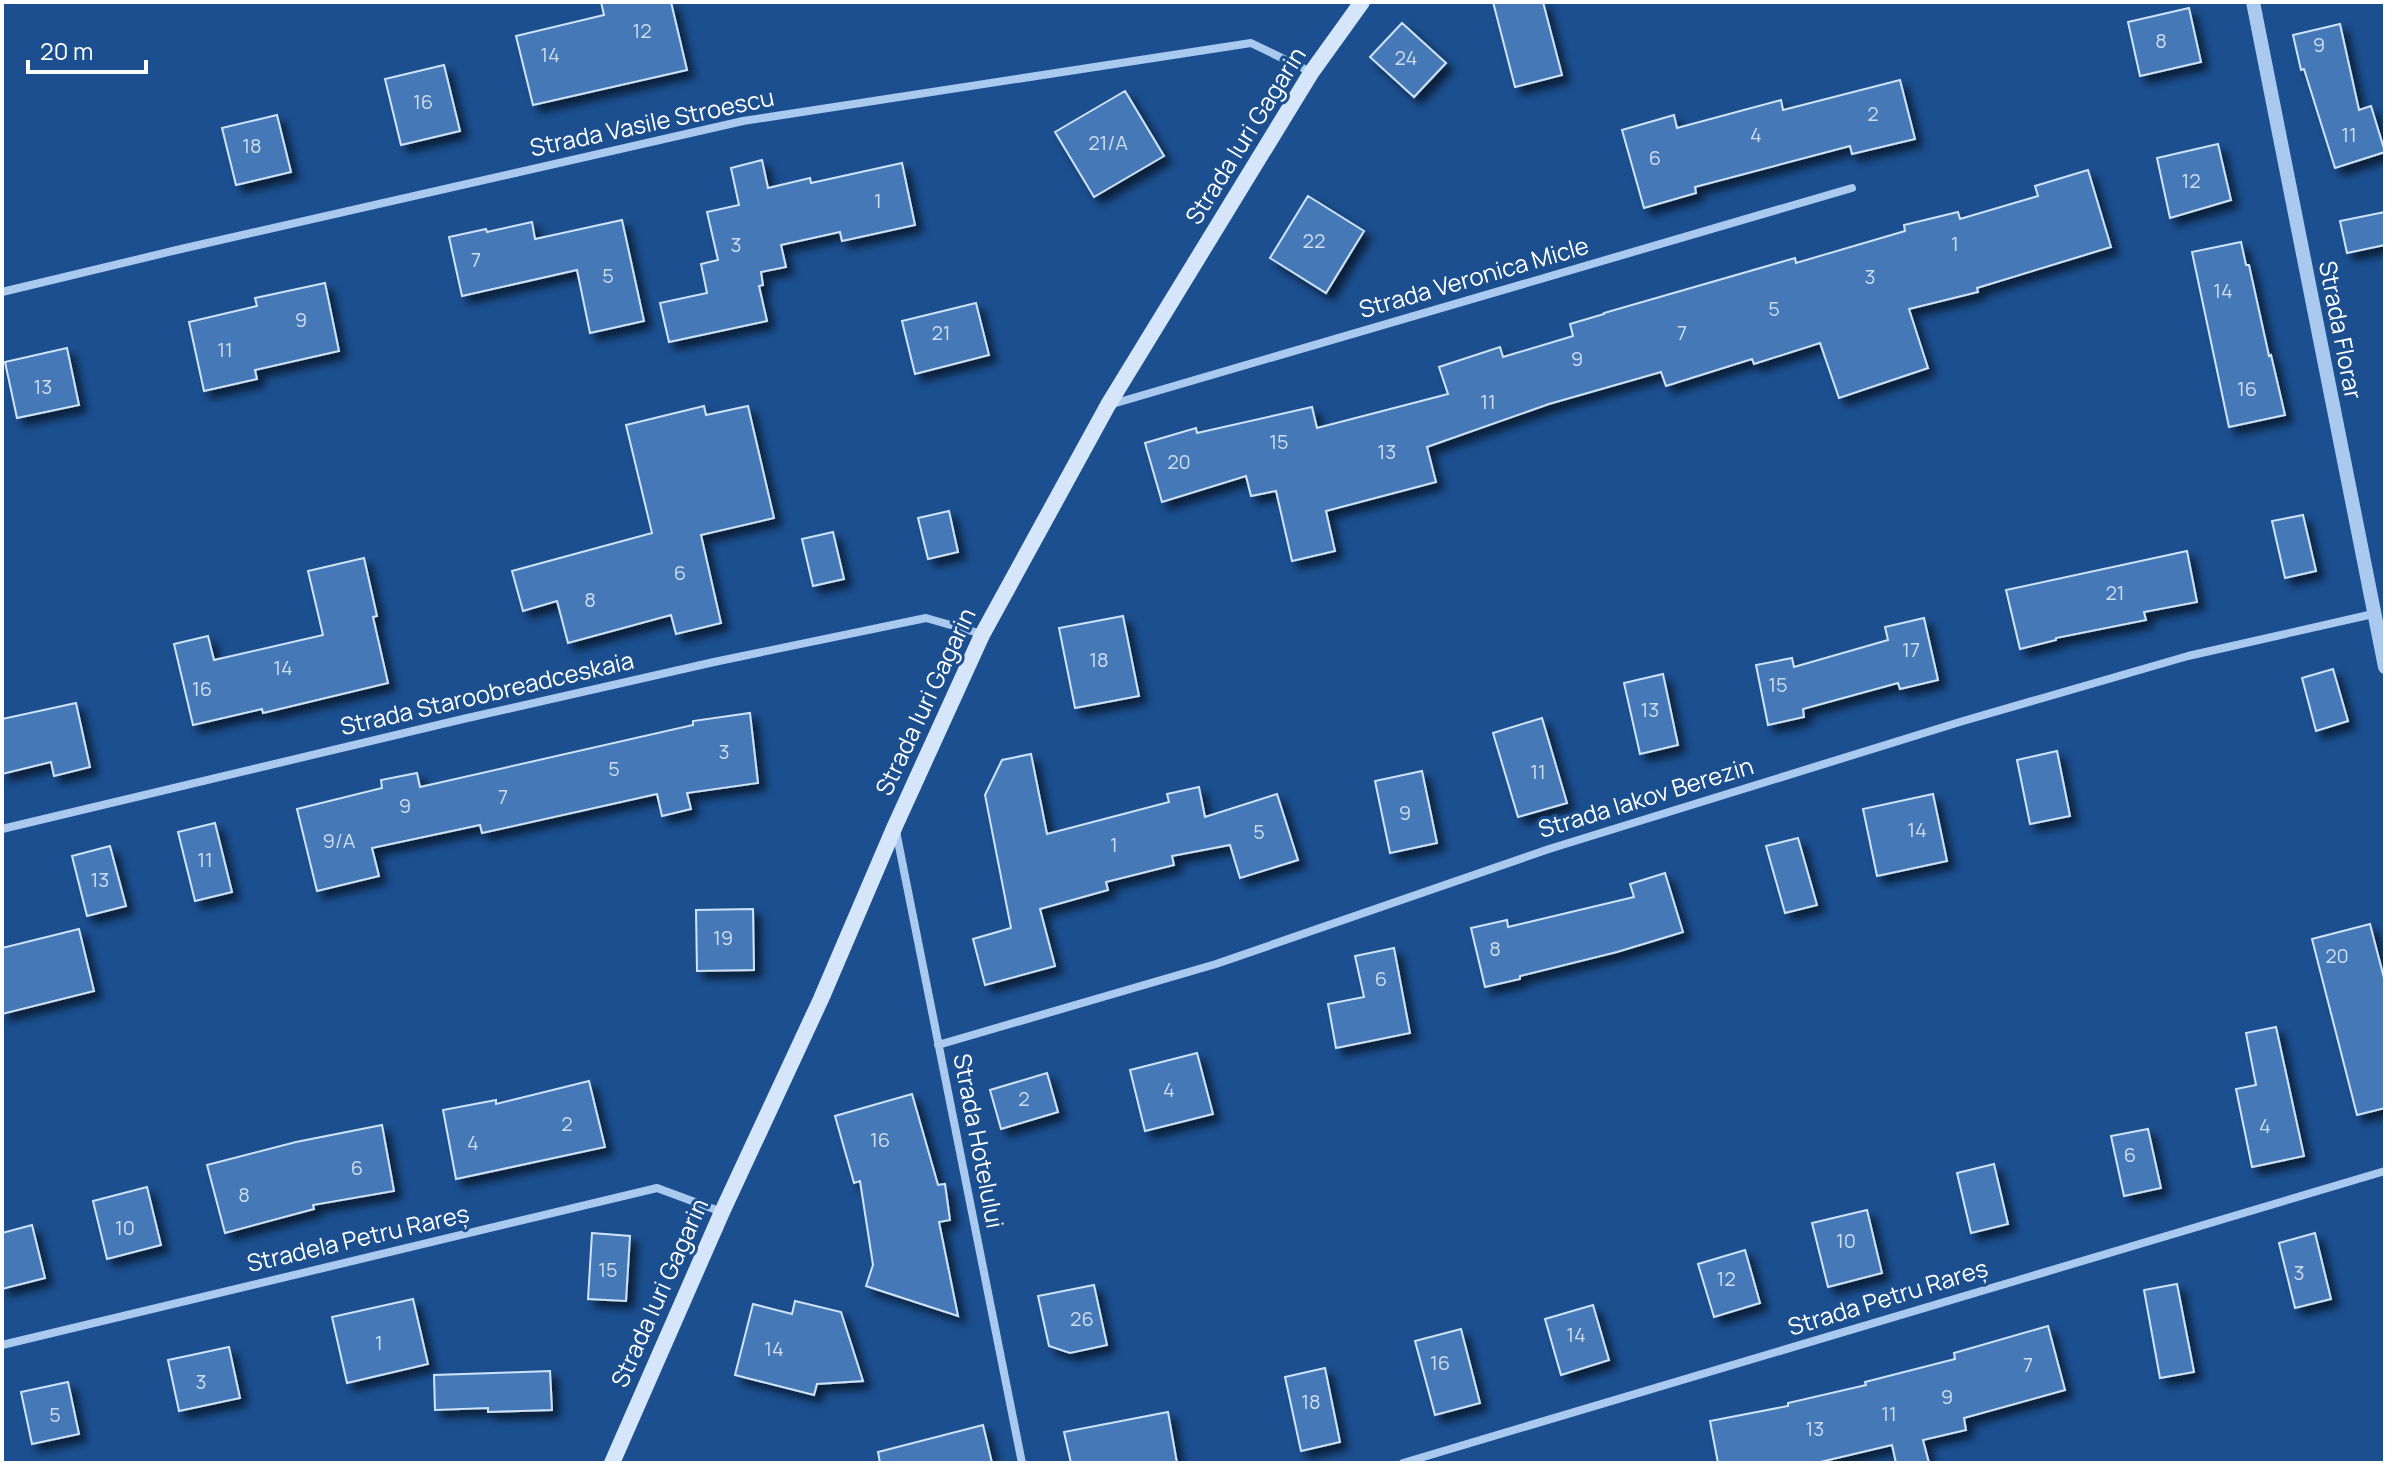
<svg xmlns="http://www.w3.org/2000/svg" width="2387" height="1465" viewBox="0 0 2387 1465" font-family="Manrope,sans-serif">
	<defs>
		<filter id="shadow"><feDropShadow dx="7" dy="7" stdDeviation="4" flood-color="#0009"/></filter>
	</defs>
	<rect width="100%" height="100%" fill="#1b4f8f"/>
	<path fill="#4478b7" stroke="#cfe3fa" stroke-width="2" filter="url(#shadow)" d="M601,2H671L687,70L533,105L516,36L604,15Z
		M1493,2H1543L1562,75L1515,87Z
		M2189,8L2201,62L2140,76L2128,22Z
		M1402,23L1446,63L1414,97L1370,57Z
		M2340,24L2359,110L2371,106L2385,152L2335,168L2304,69L2301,70L2293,35Z
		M444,65L460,131L401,145L385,79Z
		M1900,80L1915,139L1852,154L1850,146L1695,187L1696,193L1644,208L1622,130L1674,115L1677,128L1781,100L1783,110Z
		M1125,91L1164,156L1094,197L1055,132Z
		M277,115L291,172L236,185L222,128Z
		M2218,144L2231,200L2170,218L2157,158Z
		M762,160L768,188L810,178L811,183L902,163L915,225L842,241L840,232L781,245L786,267L761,272L763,285L759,286L767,321L669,342L660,303L707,293L701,264L718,260L707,212L739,205L731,168Z
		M2088,170L2111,247L1977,288L1978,292L1909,309L1928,368L1839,398L1820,343L1754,364L1752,359L1666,386L1661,372L1549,404L1427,447L1436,482L1326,511L1335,551L1292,561L1276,491L1251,496L1246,476L1162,502L1145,443L1196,428L1197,433L1312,407L1317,428L1448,394L1439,367L1500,347L1503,357L1573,336L1570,324L1604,314V313L1795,258L1796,263L1905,231L1904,225L1958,212L1960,219L2038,196L2035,186Z
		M1308,196L1364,231L1326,293L1270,258Z
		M2385,212V245L2347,253L2340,221Z
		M622,220L644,321L590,333L577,270L462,296L449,237L486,229L487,232L532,222L535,239Z
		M2241,242L2246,265H2249L2269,356L2271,355L2285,415L2229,427L2192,252Z
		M325,283L339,351L255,370L257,379L204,391L189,322L257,306L255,298Z
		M976,303L989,355L915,374L902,321Z
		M67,348L79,405L17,418L5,362Z
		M704,406L706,415L748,406L774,518L701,535L721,623L676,634L671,615L568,643L557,601L523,611L512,571L652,533L626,425Z
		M949,511L958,552L928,559L918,518Z
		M2303,515L2316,571L2285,578L2272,521Z
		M833,532L844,579L813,586L802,539Z
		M2187,551L2197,602L2144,612L2146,620L2056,638V640L2020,649L2006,590Z
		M364,558L377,616L373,617L388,683L263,713L262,709L193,725L174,644L208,636L214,660L323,635L308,571Z
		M1123,616L1139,696L1075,708L1059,628Z
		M1924,618L1938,680L1900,689L1898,683L1803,709L1804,717L1768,725L1756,665L1792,658L1794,667L1888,640L1885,627Z
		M2333,669L2348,721L2316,731L2302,678Z
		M1663,674L1678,745L1640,754L1624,683Z
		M76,703L90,767L54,776L51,762L2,774V719Z
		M750,713L758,783L687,793L691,809L662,816L657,794L482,833L480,825L372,848L379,876L317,891L297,809L382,788L381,780L417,773L420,787L693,725V721Z
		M1542,718L1567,803L1518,817L1493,733Z
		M2057,751L2070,816L2030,824L2017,760Z
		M1031,754L1047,834L1169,802L1167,794L1199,787L1205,817L1277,794L1298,860L1240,878L1230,845L1172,856L1174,865L1106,882L1108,890L1040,909L1055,966L985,985L973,939L1011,928L985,795L1002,760Z
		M1422,771L1437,843L1390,853L1375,781Z
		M1933,794L1947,861L1877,876L1863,809Z
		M215,823L232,892L195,901L178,832Z
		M1798,838L1817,905L1785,913L1766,846Z
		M110,846L126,906L87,916L72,856Z
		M1665,873L1683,932L1617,952L1520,976V979L1485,987L1471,928L1507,920L1508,927L1634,897L1630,884Z
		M753,909L754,970L697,971L696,910Z
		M2370,924L2385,982V1108L2357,1115L2312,939Z
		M79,929L94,991L2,1014V948Z
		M1394,948L1410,1033L1336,1048L1328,1004L1364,997L1355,956Z
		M2276,1027L2304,1156L2252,1167L2236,1089L2256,1085L2246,1033Z
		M1197,1053L1213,1114L1145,1131L1130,1070Z
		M1047,1073L1058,1112L1001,1129L990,1090Z
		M589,1081L605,1147L456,1179L443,1110L496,1100V1104Z
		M912,1094L938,1185L945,1184L950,1220L939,1222L958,1316L866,1286L873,1265L860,1181L854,1183L835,1116Z
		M382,1125L394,1191L313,1205L314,1209L225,1233L207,1165L296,1142Z
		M2148,1129L2161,1188L2124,1196L2111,1136Z
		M1994,1164L2008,1224L1971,1233L1957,1173Z
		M147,1187L161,1245L107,1259L93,1201Z
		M1867,1210L1882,1273L1828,1287L1812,1223Z
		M32,1225L45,1278L2,1289V1233Z
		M592,1233L630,1236L626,1301L588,1299Z
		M2315,1233L2331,1299L2295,1308L2279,1243Z
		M1745,1250L1760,1303L1714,1317L1698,1264Z
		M2177,1284L2194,1372L2160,1378L2144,1290Z
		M1094,1285L1107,1345L1070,1353L1049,1346L1038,1296Z
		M413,1299L428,1364L347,1383L332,1317Z
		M795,1301L841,1312L863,1381L817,1384L814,1395L735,1375L753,1304L792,1314Z
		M1593,1305L1609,1360L1561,1375L1545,1319Z
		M2048,1326L2065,1390L1964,1418L1966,1430L1923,1440L1929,1463H1896L1892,1445L1816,1463H1718L1710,1421L1788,1406V1403L1866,1385L1865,1382L1955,1359L1954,1353Z
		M1461,1329L1480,1403L1435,1415L1415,1341Z
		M229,1347L240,1398L179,1411L168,1360Z
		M1325,1368L1340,1442L1301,1451L1285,1377Z
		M550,1371L552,1410L488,1412V1408L435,1410L434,1375Z
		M68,1382L79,1434L32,1444L21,1392Z
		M1168,1412L1177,1463H1071L1064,1432Z
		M983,1425L992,1463H880L878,1452Z"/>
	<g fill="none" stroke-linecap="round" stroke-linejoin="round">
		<path stroke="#a9c9ee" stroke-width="8" d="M2,292L181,249L743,121L1251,43L1311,72
			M1109,405L1852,188
			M2,829L463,719L714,662L926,618L982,634
			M896,831L1022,1463
			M938,1045L1216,964L1549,849L1963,721L2188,656L2373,614
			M2,1345L657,1188L722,1212
			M1403,1463L2385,1171"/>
		<path stroke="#a9c9ee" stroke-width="14" d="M2253,2L2385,667"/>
		<path stroke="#d6e6fa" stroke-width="16" d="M612,1463L722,1212L821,999L895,826L982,635L1108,405L1311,73L1362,2"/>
	</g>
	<g text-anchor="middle" stroke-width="6" stroke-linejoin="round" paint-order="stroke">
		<g font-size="20" fill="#d0dded">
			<text x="642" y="38">12</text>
			<text x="2161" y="48">8</text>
			<text x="2319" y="52">9</text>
			<text x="550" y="62">14</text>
			<text x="1406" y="65">24</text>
			<text x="423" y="109">16</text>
			<text x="1873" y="121">2</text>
			<text x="1756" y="142">4</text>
			<text x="2349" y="142">11</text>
			<text x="1108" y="150">21/A</text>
			<text x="252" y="153">18</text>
			<text x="1655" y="165">6</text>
			<text x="2191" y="188">12</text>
			<text x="878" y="208">1</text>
			<text x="1314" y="248">22</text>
			<text x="1955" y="251">1</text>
			<text x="736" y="252">3</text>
			<text x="476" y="267">7</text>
			<text x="608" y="283">5</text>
			<text x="1870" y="284">3</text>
			<text x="2223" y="298">14</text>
			<text x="1774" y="316">5</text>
			<text x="301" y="327">9</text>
			<text x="941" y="340">21</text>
			<text x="1682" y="340">7</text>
			<text x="225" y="357">11</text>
			<text x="1577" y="366">9</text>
			<text x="43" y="394">13</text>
			<text x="2247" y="396">16</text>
			<text x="1488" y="409">11</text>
			<text x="1279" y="449">15</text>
			<text x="1387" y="459">13</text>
			<text x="1179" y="469">20</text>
			<text x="680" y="580">6</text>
			<text x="2115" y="600">21</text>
			<text x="590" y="607">8</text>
			<text x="1911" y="657">17</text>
			<text x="1099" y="667">18</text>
			<text x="283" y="675">14</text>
			<text x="1778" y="692">15</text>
			<text x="202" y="696">16</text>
			<text x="1650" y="717">13</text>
			<text x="724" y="759">3</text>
			<text x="614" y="776">5</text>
			<text x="1538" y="779">11</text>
			<text x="503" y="804">7</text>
			<text x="405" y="813">9</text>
			<text x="1405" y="820">9</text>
			<text x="1917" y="837">14</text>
			<text x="1259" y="839">5</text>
			<text x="339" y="848">9/A</text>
			<text x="1114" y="852">1</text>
			<text x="205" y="867">11</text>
			<text x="100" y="887">13</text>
			<text x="723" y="945">19</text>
			<text x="1495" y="956">8</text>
			<text x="2337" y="963">20</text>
			<text x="1381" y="986">6</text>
			<text x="1169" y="1097">4</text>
			<text x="1024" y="1106">2</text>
			<text x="567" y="1131">2</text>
			<text x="2265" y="1133">4</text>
			<text x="880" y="1147">16</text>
			<text x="473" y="1150">4</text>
			<text x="2130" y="1162">6</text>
			<text x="357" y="1175">6</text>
			<text x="244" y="1202">8</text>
			<text x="125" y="1235">10</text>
			<text x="1846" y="1248">10</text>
			<text x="608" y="1277">15</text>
			<text x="2299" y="1280">3</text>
			<text x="1726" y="1286">12</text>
			<text x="1082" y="1326">26</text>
			<text x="1576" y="1342">14</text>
			<text x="379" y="1350">1</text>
			<text x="774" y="1356">14</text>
			<text x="1440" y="1370">16</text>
			<text x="2028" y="1372">7</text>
			<text x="201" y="1389">3</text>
			<text x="1947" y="1404">9</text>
			<text x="1311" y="1409">18</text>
			<text x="1889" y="1421">11</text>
			<text x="55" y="1422">5</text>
			<text x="1815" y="1436">13</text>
		</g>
		<g font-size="24" fill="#fff" stroke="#1b4f8f">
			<text transform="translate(652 123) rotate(-12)" y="8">Strada Vasile Stroescu</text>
			<text transform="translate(1246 136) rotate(-58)" y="8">Strada Iuri Gagarin</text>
			<text transform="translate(1474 278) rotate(-16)" y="8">Strada Veronica Micle</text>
			<text transform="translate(2340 330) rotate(79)" y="8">Strada Florar</text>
			<text transform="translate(487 694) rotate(-13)" y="8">Strada Staroobreadceskaia</text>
			<text transform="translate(926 702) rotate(-65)" y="8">Strada Iuri Gagarin</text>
			<text transform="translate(1646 798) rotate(-17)" y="8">Strada Iakov Berezin</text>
			<text transform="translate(978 1141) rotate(79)" y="8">Strada Hotelului</text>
			<text transform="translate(358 1239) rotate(-13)" y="8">Stradela Petru Rareș</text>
			<text transform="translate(660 1293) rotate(-66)" y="8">Strada Iuri Gagarin</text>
			<text transform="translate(1888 1298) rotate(-17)" y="8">Strada Petru Rareș</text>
		</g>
	</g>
	<rect width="2387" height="1465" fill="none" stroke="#ffffff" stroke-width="8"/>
	<path d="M28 60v12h118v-12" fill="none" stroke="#ffffff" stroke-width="4"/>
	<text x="40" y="60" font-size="24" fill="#ffffff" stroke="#1b4f8f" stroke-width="6" paint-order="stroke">20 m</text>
</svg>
